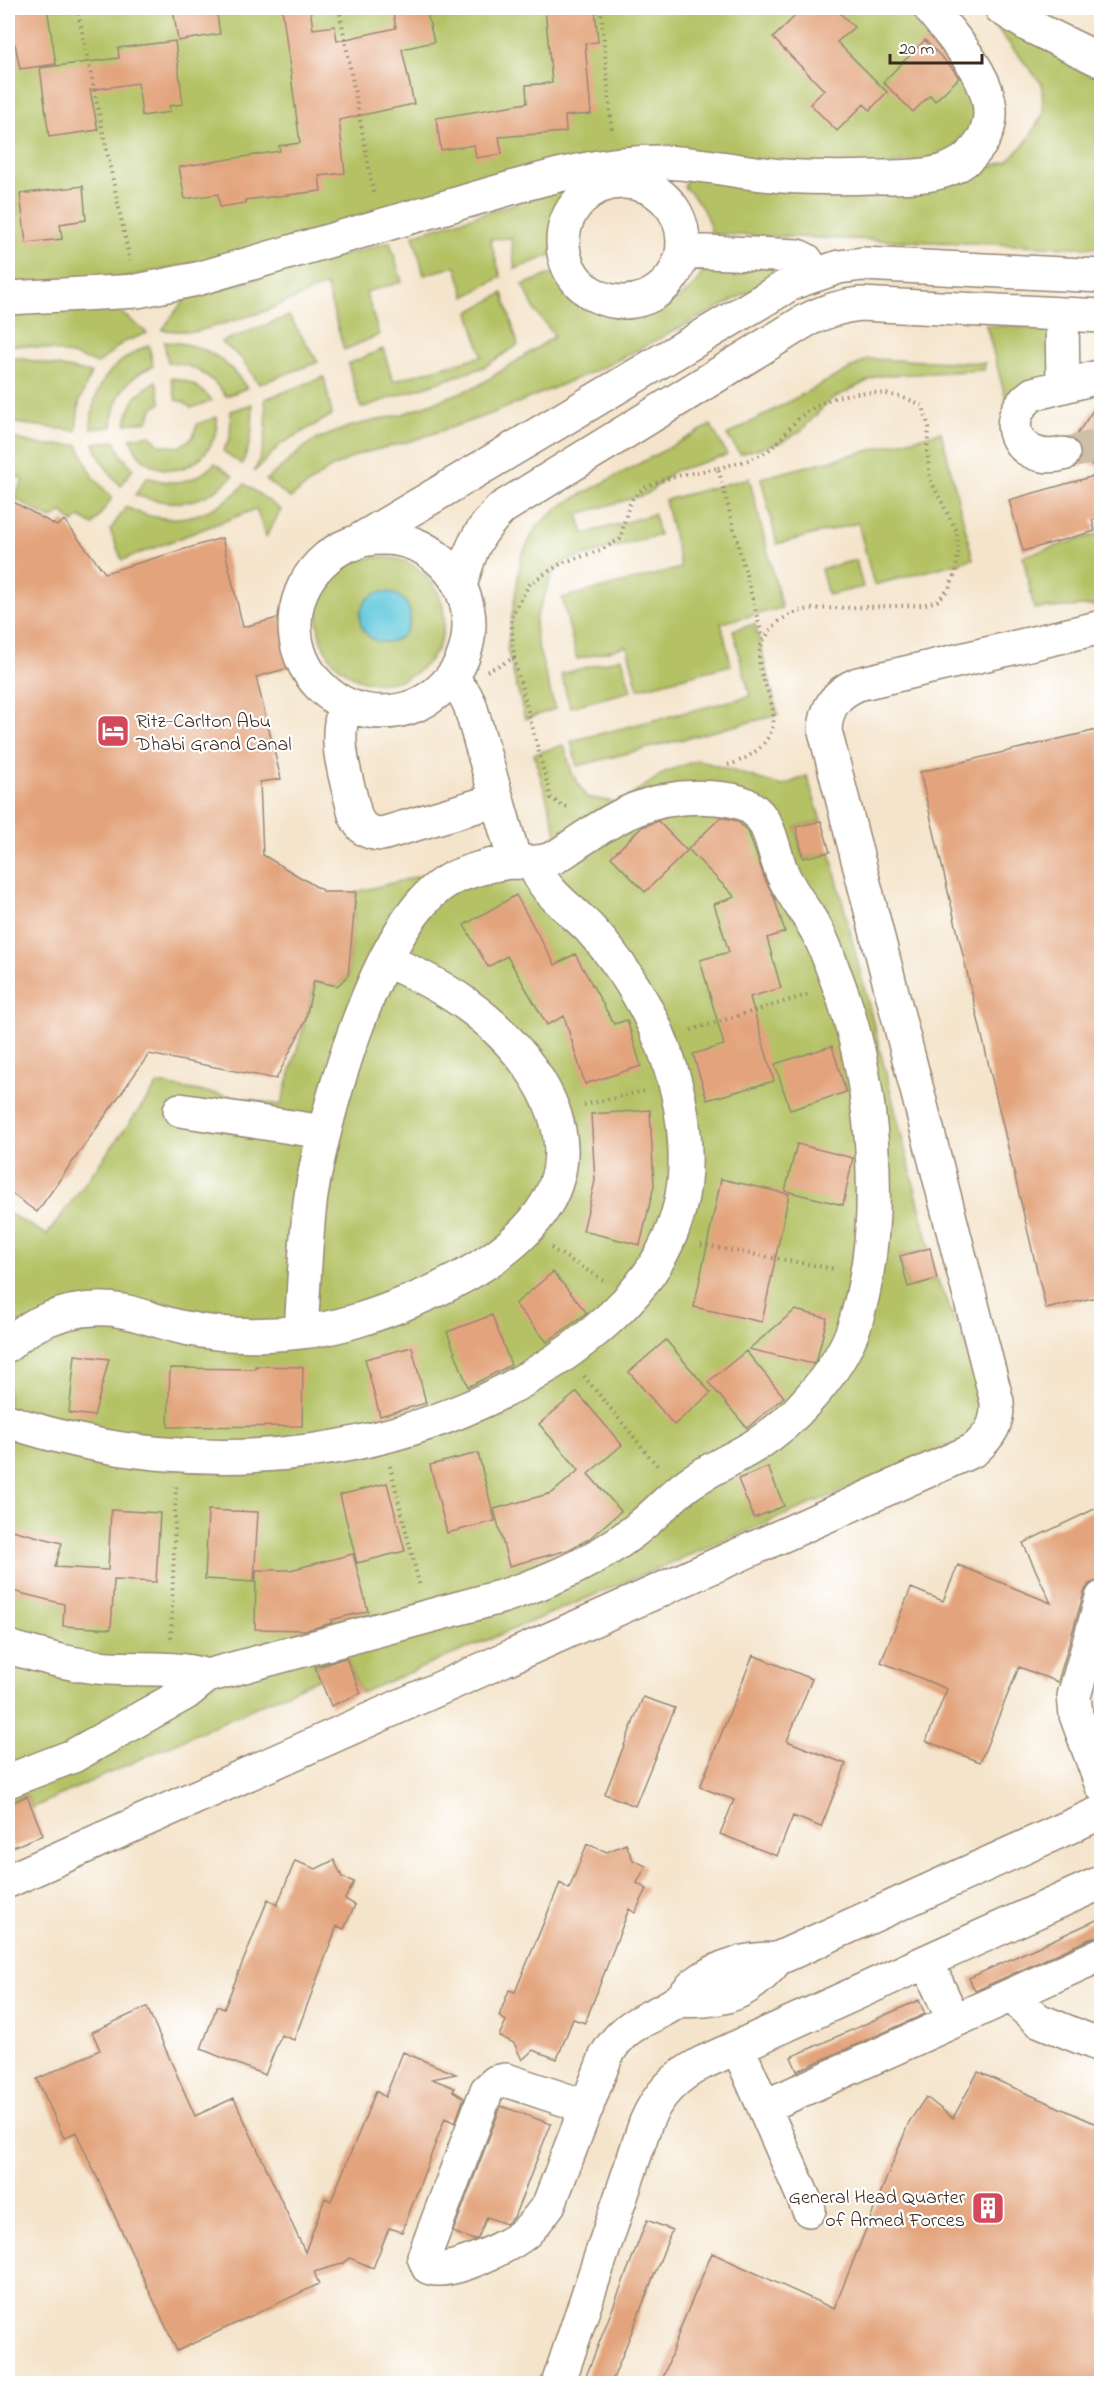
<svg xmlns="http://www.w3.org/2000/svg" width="1109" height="2391" viewBox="0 0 1109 2391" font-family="'Indie Flower',sans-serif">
	<rect width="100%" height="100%" fill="#fff"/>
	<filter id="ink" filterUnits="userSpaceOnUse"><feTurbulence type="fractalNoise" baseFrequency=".0167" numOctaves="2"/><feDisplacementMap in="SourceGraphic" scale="12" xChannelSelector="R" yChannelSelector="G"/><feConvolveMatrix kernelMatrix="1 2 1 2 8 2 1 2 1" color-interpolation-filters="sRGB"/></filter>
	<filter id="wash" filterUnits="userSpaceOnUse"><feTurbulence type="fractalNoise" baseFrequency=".008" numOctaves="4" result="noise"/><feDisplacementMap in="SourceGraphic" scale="24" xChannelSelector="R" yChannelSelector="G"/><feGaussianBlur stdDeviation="1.35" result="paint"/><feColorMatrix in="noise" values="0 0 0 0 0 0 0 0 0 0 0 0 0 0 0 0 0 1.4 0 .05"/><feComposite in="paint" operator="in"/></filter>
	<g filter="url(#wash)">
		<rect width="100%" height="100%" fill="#f4e4cb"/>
		<path fill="#b4c265" stroke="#787642" stroke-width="1.5" d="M8,8H924L975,68L990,148L880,167L678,160L380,226L8,301Z
			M980,8H1005L1101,64V248L712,234C707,215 700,200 684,187L689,173L948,180L1008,161L1027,141L1043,114L1042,84Z
			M581,183L593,193C582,210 574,224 575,246L515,269L511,238L490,239L501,277L465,297L456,266L424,275L413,235Z
			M390,242L402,282L366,292L379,335L344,350L326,285L263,312L195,332L162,330L185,299Z
			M579,263C602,325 683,324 707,263L801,265L604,367L491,414L411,441L359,454L329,469L290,498L266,480L311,442L348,427L403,414L478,386L555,336L536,312L523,285Z
			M503,293L518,345L484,367L361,408L348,364L383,349L393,381L482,356L469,312Z
			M114,307L147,333L122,343L98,364C68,353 40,345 8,345V312Z
			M289,316L318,362L259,384L241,358L221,342Z
			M986,325L1058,329L1069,346L1014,429Z
			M164,342C202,342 226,358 247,388L226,396C210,375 195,364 168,363Z
			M149,345L153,366C126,378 113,397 112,427L91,429C92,385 110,363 149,345Z
			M19,358L91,373L79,403L76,431L8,422V359Z
			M868,359L985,363L984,370L877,376L830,400L801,431L782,442L740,454L727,435Z
			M324,377L332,415L281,444L254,472C266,447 268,426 265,399Z
			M171,378C189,380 201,387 212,401L191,408L184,402L176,400Z
			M156,381L161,403L152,409L148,421L126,424C129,403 138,391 156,381Z
			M252,404C254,427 251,443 242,464L223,451L230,438L231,411Z
			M217,417C220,459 170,489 139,455C135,450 133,443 130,438L150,435L160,445L179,447L193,437L197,424Z
			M711,425L727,455L674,471L647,494L578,514L584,534L654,514L659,535L566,561L552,575L535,621L536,639L555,709L525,719L507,649L521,557L537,526L564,504Z
			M941,432L973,559L874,585L858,523L777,544L761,478Z
			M8,437L42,445H78L93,477L112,498L93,525L80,517L73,523L62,512L51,519L14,498L23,480L8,470Z
			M115,441L121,455L133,468L121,486C108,472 100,461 94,443Z
			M215,463L233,476C202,506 175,508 135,495L147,477C172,486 196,483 215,463Z
			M749,478L782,608L721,623L731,665L638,689L627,646L577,659L562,598L681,568L665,500Z
			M245,484L281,510L266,537L256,509L122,560L110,530L126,507C168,529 213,518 245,484Z
			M1101,524V605L1034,609L1023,556L1101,533L1099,525Z
			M318 620a63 63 0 1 1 126 0a63 63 0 1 1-126 0Z
			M856,560L863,587L828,595L821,569Z
			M755,624L778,715L577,766L571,741L750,696L733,630Z
			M622,658L631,691L570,707L561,674Z
			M564,745L572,773L586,797L620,803L665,772L698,760L782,786L807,776L821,821L796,827L803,858L830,852L930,1248L900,1256L908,1287L937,1279L991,1403L978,1434L361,1693L345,1655L316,1667L320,1678L32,1808L27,1796L8,1804V1213L47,1235L158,1084L281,1105L305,1022L314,981L337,986L348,976L356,892L559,841L534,754Z"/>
		<path fill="#5fc8dc" stroke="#4d797d" stroke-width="1.5" d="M360 617a25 25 0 1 1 50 0a25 25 0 1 1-50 0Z"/>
		<g id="blocks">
			<path fill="#e3a47d" d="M32,8H47L56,64L20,69L15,44L8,45V11Z
				M173,8H216L220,34L178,41Z
				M282,8H310L313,29L335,26L337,41L396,28L392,8H426L434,42L402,49L414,104L339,120L345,173L319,176L321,191L245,200L246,203L220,207L218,194L185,199L179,167L280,151L279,146L300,143Z
				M545,8H595L598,42L585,43L591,114L565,116L566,132L499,137L502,154L476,158L474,145L441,150L436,118L527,103L526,85L552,83Z
				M803,8H835L854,27L837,42L887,92L870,110L864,104L837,131L810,104L824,90L773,38Z
				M925,40L953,69L959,78L935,101L930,95L913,112L883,82Z
				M175,41L183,104L169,106L170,112L142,116L138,83L90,90L98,130L49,137L40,68L119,58L118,48Z
				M83,186L86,220L60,224L62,239L26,243L20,194Z
				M1101,398V468L1080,461L1082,451L1078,443L1074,439Z
				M1101,474V518L1092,520L1095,531L1023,551L1009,500Z
				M8,499L57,526L64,520L105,573L222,538L243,627L286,616L300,665L256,677L281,779L260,782L263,855L325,892H356L348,976L337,986L314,981L305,1022L276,1079L149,1054L37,1212L8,1191Z
				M1101,729V1296L1046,1309L920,772Z
				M721,817L737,821L748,831L764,877L774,897L785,932L767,938L781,988L750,997L774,1081L707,1100L693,1054L724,1045L700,960L729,952L714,904L735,897L688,849Z
				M658,821L687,851L645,892L611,857L642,827Z
				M821,821L830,852L803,858L796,827Z
				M516,895L555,965L575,954L614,1024L627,1020L641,1066L585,1084L564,1016L547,1025L507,956L488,967L464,925Z
				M832,1046L846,1092L790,1110L775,1064Z
				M650,1110L654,1186L640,1245L583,1231L595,1181L591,1114Z
				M797,1144L853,1158L843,1205L785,1191Z
				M721,1179L789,1194L762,1322L694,1307Z
				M930,1248L937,1279L908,1287L900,1256Z
				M553,1272L587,1313L547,1342L515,1304Z
				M795,1310L827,1318L817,1359L813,1364L749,1349Z
				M492,1315L511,1365L468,1387L447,1332Z
				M666,1340L711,1393L674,1425L629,1372Z
				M412,1347L426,1403L380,1416L365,1359Z
				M746,1351L784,1397L747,1428L708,1382Z
				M75,1355L109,1359L94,1416L69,1413Z
				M255,1366L303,1367L302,1426L168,1427L170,1368L255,1369Z
				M577,1392L622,1445L588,1474L621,1511L589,1539L568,1550L509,1566L494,1509L552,1493L579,1470L539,1424Z
				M478,1453L495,1521L447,1533L430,1465Z
				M768,1467L784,1506L754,1518L738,1479Z
				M387,1483L405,1551L357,1563L340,1495Z
				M1101,1506V1580L1089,1584L1084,1592L1058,1682L1019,1667L980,1762L926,1741L947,1689L881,1662L911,1588L943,1601L958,1565L1051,1603L1023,1543Z
				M111,1510L160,1513L156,1582L114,1580L111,1629L63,1626L64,1604L8,1590V1529L62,1543L55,1567L108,1570Z
				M208,1510L258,1512L254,1582L205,1579Z
				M353,1554L368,1611L331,1620L332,1623L307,1630L255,1629L256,1570H290Z
				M753,1655L812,1679L787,1741L846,1764L821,1827L793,1816L777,1856L720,1834L734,1800L700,1787Z
				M346,1658L361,1693L331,1706L315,1667Z
				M643,1697L675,1708L635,1806L605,1794Z
				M27,1796L43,1835L13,1847L8,1833V1804Z
				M587,1844L607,1852L626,1844L633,1860L646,1866L637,1883L647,1889L635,1913L629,1909L585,2023L573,2019L557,2059L533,2050L522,2060L514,2043L499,2036L506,2021L499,2016L509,1990L515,1992L560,1883L569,1889Z
				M334,1860L342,1877L354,1882L345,1899L355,1905L344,1929L337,1926L294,2040L281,2035L265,2075L201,2049L217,2006L224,2009L268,1899L277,1905L295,1861L316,1869Z
				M1101,1918V1936L1094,1937L975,1991L969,1978Z
				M919,2000L925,2014L797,2071L791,2057Z
				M147,2007L195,2116L234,2098L305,2252L325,2198L331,2201L376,2091L385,2097L403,2052L456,2074L432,2079L455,2088L453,2091L464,2098L455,2123L445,2118L402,2232L389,2228L373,2268L350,2258L342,2264L314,2272L319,2284L177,2351L76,2132L64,2138L37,2079L100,2050L92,2032Z
				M978,2072L1101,2126V2384H661L680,2329L712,2253L834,2309L909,2122L926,2097L953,2118Z
				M501,2106L551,2124L514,2217L506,2224L487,2217L478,2238L474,2240L453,2232Z
				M647,2220L672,2230L611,2384H583Z"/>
		</g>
	</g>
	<g filter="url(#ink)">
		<use href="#blocks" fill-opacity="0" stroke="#988774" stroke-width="1.5"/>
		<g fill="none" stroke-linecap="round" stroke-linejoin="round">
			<path stroke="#cfbfa8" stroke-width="33" stroke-dasharray="33 16" stroke-linecap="butt" d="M1063,454L1102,445"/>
			<defs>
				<path id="minor" d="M1001,8L1030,26L1102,61
					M563 242a60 60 0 1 1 120 0a60 60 0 1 1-120 0Z
					M683,251L798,256L806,260L815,274
					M8,298L137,291L197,279C286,253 375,227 463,202C529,183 593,161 662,162C703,163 742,173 783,176C814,178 844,178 875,177C907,177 948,179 972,154C1020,104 960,48 930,8
					M1062,314L1063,386
					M1063,454C1020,465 995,421 1033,394L1102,376
					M295 625a87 87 0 1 1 174 0a87 87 0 1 1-174 0Z
					M353,544L792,283L839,267L863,264L1102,276
					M460,586C470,551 475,535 502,508L805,321C823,312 840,306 860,304L1102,316
					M451,678L465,695L470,705L515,862
					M346,705C331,740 347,779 355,815C361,829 367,833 382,834L497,800
					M180,1110L324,1132
					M8,1345C30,1323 64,1310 95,1309C128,1307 154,1322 185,1328C222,1336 263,1336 300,1332C338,1329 376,1315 411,1301C515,1259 612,1186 531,1069C494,1016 443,985 385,960
					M8,1421C199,1487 436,1463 595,1331C652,1284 688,1227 685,1151C683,1070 644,988 590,929C570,908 544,893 534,864
					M1102,1598L1074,1696L1076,1715L1102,1786
					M8,1647C40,1656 74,1666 109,1668C142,1670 174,1666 207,1676
					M8,1781L73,1756L186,1693L207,1676L504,1596C550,1581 594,1562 633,1532C653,1517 669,1498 688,1484C711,1468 736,1458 759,1443C777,1431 793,1417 807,1401C827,1379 846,1353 855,1324C888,1217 874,1070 832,967C828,955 824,944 818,933C808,914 794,897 785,879C772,855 774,823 750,807C740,800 726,799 715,798C653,792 613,817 565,851C545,865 535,862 513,862C494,863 459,873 444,883C376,927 323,1118 311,1196C305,1241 304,1287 301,1332
					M8,1881L974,1450C990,1436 998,1424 997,1402L825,731C826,707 836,693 858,684L1102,627
					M927,1962L954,2021
					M1015,1994L1022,2006L1038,2020L1102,2046
					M680,2000C723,2003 750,1993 777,1959
					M738,2048L809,2210
					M587,2107L506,2080L496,2082L487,2090L424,2257L428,2267C445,2278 510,2246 525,2233C534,2224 542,2214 549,2204L606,2056C627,2019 648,2022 678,2001C685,1996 689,1989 695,1984C720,1965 746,1959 777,1959L1102,1812
					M764,2107L1102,1954
					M558,2384L646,2122C658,2094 675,2077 702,2063L1102,1882"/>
			</defs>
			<use href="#minor" stroke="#988774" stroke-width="36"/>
			<path stroke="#988774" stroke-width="4" stroke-dasharray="1.5 4.5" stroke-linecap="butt" d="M77,8L130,261
				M339,8L374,195
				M601,8L612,133
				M718,468C733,464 752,461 766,452C779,443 787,430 798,419C833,388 882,385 923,406L929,428L927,452L930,479L957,532L958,552L956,572L949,589L937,601L922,605L809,609C791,613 777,619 767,635C745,665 777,692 773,724C770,745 746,761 727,765
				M514,658L551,798L564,807H570
				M487,671L514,658L511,617L530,583L562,563L601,550L620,539C624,527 626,509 633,498C647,478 695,473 718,468L763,639
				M691,1030L810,994
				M584,1105L644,1091
				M701,1245L835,1269
				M551,1248L603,1280
				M584,1376L659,1468
				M390,1466L420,1587
				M171,1638L176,1484"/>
			<use href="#minor" stroke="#fff" stroke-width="33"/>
		</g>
	</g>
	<defs>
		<symbol id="hotel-square" viewBox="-11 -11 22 22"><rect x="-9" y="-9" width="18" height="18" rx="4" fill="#d1495b" stroke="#fff"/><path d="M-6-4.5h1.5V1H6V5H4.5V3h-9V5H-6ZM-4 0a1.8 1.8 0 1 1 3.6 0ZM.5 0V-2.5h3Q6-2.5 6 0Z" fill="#fff"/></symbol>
		<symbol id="building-square" viewBox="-11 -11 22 22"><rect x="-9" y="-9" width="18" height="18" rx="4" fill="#d1495b" stroke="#fff"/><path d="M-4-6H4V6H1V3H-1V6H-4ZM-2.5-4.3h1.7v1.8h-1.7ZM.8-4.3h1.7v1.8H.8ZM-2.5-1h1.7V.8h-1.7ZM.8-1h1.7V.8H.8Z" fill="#fff"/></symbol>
	</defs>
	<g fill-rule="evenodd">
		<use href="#hotel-square" x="94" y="712" width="38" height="38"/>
		<use href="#building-square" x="969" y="2189" width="38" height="38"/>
	</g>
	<g text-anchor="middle" stroke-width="4.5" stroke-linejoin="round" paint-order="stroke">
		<g font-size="20" fill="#3b2a1e" stroke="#fff" text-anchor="start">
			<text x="136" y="727">Ritz-Carlton Abu<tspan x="136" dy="23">Dhabi Grand Canal</tspan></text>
			<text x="965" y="2203" text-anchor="end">General Head Quarter<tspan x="965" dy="23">of Armed Forces</tspan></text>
		</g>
	</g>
	<rect width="1109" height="2391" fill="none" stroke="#fff" stroke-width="30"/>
	<path d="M890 54v9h92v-9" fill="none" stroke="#3b2a1e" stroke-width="3"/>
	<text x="899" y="54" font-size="18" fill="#3b2a1e" stroke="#ffffff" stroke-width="4.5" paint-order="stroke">20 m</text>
</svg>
